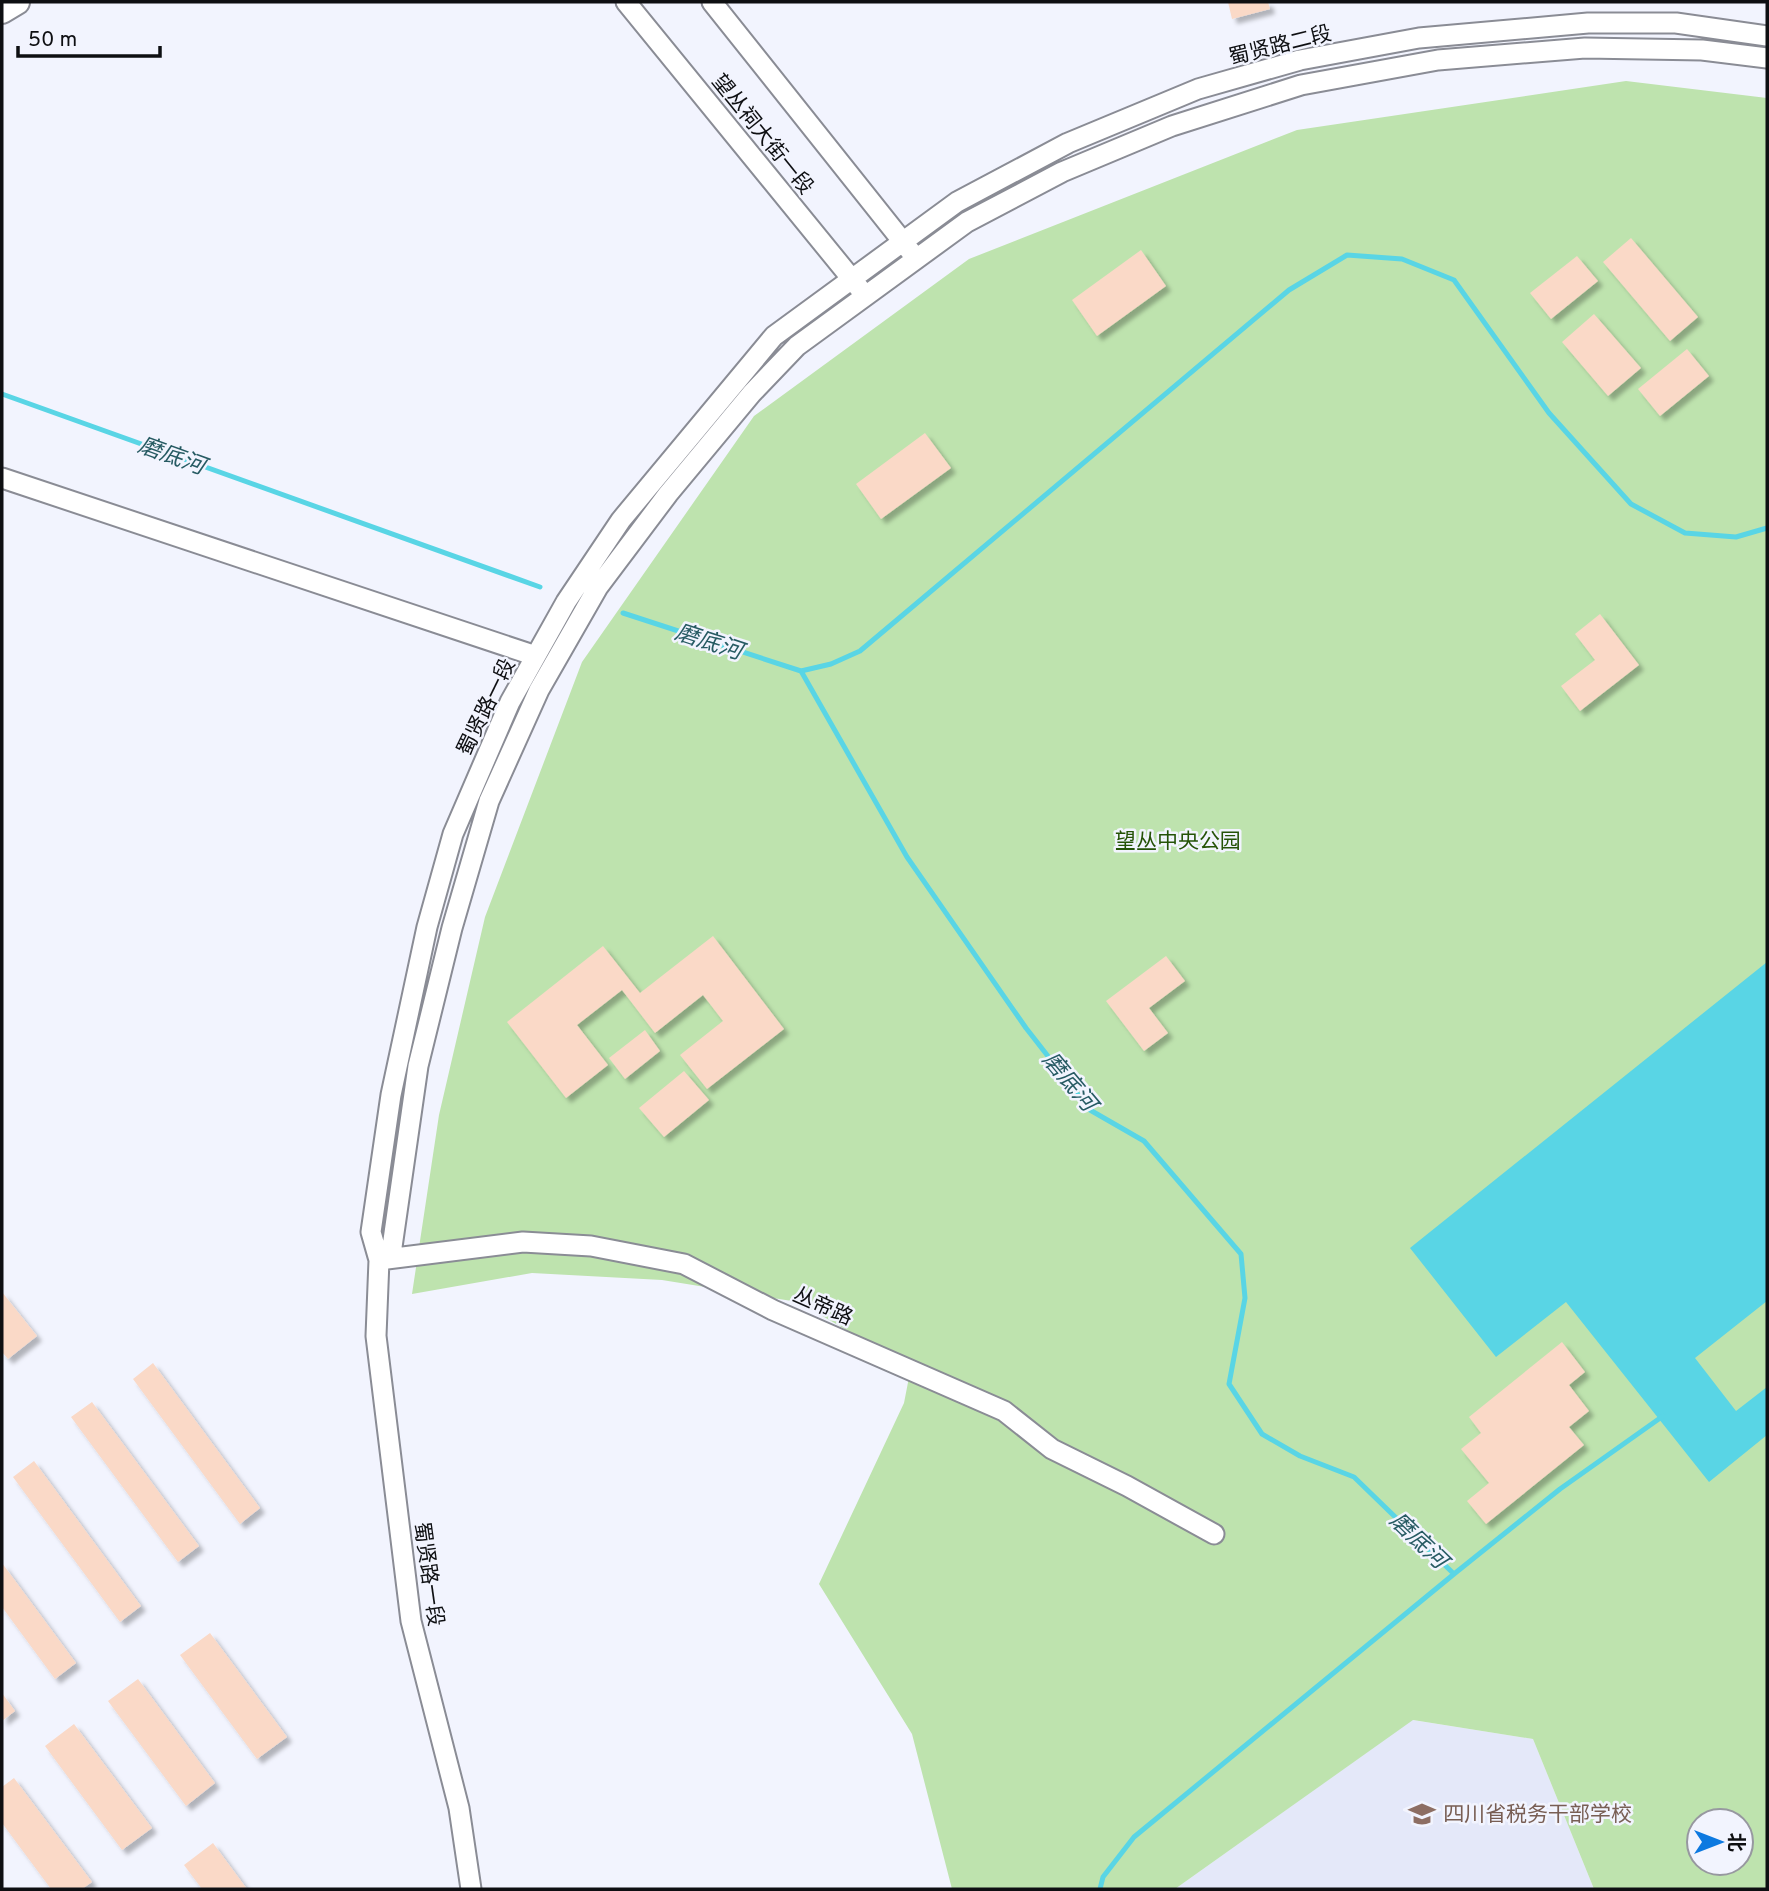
<svg xmlns="http://www.w3.org/2000/svg" width="1769" height="1891" viewBox="0 0 1769 1891" font-family="Overpass,'Noto Sans SC',sans-serif">
	<defs>
		<filter id="shadow"><feDropShadow dx="5" dy="5" stdDeviation="2" flood-color="#0004"/></filter>
	</defs>
	<rect width="100%" height="100%" fill="#f2f4fe"/>
	<path fill="#e4e8f9" d="M1412,1720L1533,1739L1594,1889H1175Z"/>
	<path fill="#bee3ae" fill-rule="evenodd" d="M1626,81L1767,98V1889H1594L1533,1739L1413,1720L1175,1889H952L912,1734L819,1584L904,1403L911,1367L798,1302L662,1280L532,1273L412,1294L439,1115L485,917L582,662L754,416L969,259L1297,130ZM1699,1821H1741V1863H1699Z"/>
	<path fill="#59d5e5" d="M1767,962V1301L1695,1358L1736,1411L1767,1387V1435L1709,1482L1566,1302L1496,1357L1410,1248Z"/>
	<g fill="none" stroke-linecap="round" stroke-linejoin="round">
		<path stroke="#59d5e5" stroke-width="5" d="M2,394L540,587
			M623,613L801,671L907,857L1026,1028L1090,1110L1144,1141L1241,1254L1245,1298L1229,1384L1262,1434L1300,1456L1354,1477L1454,1574L1560,1489L1663,1416
			M801,671L831,664L860,651L1289,290L1347,255L1402,259L1454,280L1549,413L1631,504L1685,533L1736,537L1767,528
			M1100,1889L1103,1877L1134,1837L1454,1574"/>
	</g>
	<path fill="#fad9c7" filter="url(#shadow)" d="M1228,2H1268L1270,9L1232,19Z
		M1631,238L1698,317L1670,341L1603,262Z
		M1141,250L1166,286L1097,336L1072,300Z
		M1577,256L1598,281L1551,319L1530,293Z
		M1594,314L1641,368L1608,396L1562,342Z
		M1687,349L1709,376L1660,416L1638,389Z
		M925,433L951,468L881,519L856,484Z
		M1600,614L1639,665L1580,711L1561,686L1595,660L1575,634Z
		M713,936L784,1029L707,1089L680,1055L723,1021L703,995L655,1033L622,990L577,1025L608,1065L566,1098L507,1022L603,946L640,993Z
		M1166,956L1185,981L1149,1008L1168,1033L1144,1051L1106,1001Z
		M645,1030L660,1051L625,1079L609,1058Z
		M684,1071L709,1100L664,1137L639,1108Z
		M2,1292L37,1336L8,1359L2,1352Z
		M1562,1342L1585,1372L1569,1385L1589,1411L1569,1427L1584,1445L1486,1524L1467,1501L1489,1483L1461,1449L1481,1433L1469,1417Z
		M153,1363L260,1508L240,1524L133,1379Z
		M92,1402L199,1546L178,1562L71,1417Z
		M34,1461L141,1606L120,1622L13,1477Z
		M2,1563L76,1663L55,1679L2,1607Z
		M210,1633L287,1737L257,1759L180,1655Z
		M138,1679L215,1783L186,1806L108,1701Z
		M2,1693L15,1711L2,1721Z
		M74,1724L152,1828L122,1850L45,1746Z
		M14,1778L92,1882L82,1889H51L2,1823V1787Z
		M213,1843L247,1889H202L184,1865Z"/>
	<g fill="none" stroke-linecap="round" stroke-linejoin="round">
		<defs>
			<path id="minor" d="M626,2L860,289
				M712,2L911,252
				M2,478L536,656
				M379,1260L392,1247L418,1066L452,928L489,801L539,690L598,587L668,494L752,393L797,346L967,222L1062,172L1172,126L1301,85L1438,60L1585,48L1702,50L1767,58
				M379,1260L523,1242L591,1246L684,1264L773,1310L1004,1411L1052,1449L1127,1486L1214,1534
				M471,1889L459,1808L411,1621L376,1336L379,1260L371,1232L391,1095L427,927L453,834L510,702L566,602L621,520L774,336L957,202L1068,143L1198,89L1300,60L1419,38L1588,23H1676L1767,36"/>
			<path id="major" d="M2,11L17,2"/>
		</defs>
		<use href="#minor" stroke="#8a8c95" stroke-width="23"/>
		<use href="#major" stroke="#8a8c95" stroke-width="28"/>
		<use href="#minor" stroke="#fff" stroke-width="19"/>
		<use href="#major" stroke="#fff" stroke-width="24"/>
	</g>
	<defs>
		<symbol id="school-bare" viewBox="-9 -9 18 18"><path d="M0-5L7-2L0 1L-7-2ZM-4 1L0 2.5L4 1V4Q0 6-4 4Z" fill="#8d6e63" stroke="#f2f4fe" stroke-width="2.5" paint-order="stroke"/></symbol>
	</defs>
	<g fill-rule="evenodd">
		<use href="#school-bare" x="1403" y="1795" width="38" height="38"/>
	</g>
	<g text-anchor="middle" stroke-width="5" stroke-linejoin="round" paint-order="stroke">
		<g font-size="21" fill="#0e0f12" stroke="#f2f4fe">
			<text transform="translate(1280 45) rotate(-14)" y="7">蜀贤路二段</text>
			<text transform="translate(763 134) rotate(51)" y="7">望丛祠大街一段</text>
			<text transform="translate(486 707) rotate(-64)" y="7">蜀贤路一段</text>
			<text transform="translate(823 1306) rotate(24)" y="7">丛帝路</text>
			<text transform="translate(429 1574) rotate(82)" y="7">蜀贤路一段</text>
		</g>
		<g font-size="21" fill="#255307" stroke="#f2f4fe">
			<text x="1178" y="848">望丛中央公园</text>
		</g>
		<g font-size="21" fill="#785e54" stroke="#f2f4fe" text-anchor="start">
			<text x="1443" y="1821">四川省税务干部学校</text>
		</g>
		<g font-size="23" font-style="italic" fill="#275b63" stroke="#f2f4fe">
			<text transform="translate(172 455) rotate(20)" y="8">磨底河</text>
			<text transform="translate(709 641) rotate(18)" y="8">磨底河</text>
			<text transform="translate(1070 1081) rotate(50)" y="8">磨底河</text>
			<text transform="translate(1419 1540) rotate(44)" y="8">磨底河</text>
		</g>
	</g>
	<rect width="1769" height="1891" fill="none" stroke="#0e0f12" stroke-width="7"/>
	<g transform="translate(1720 1842) rotate(90)"><circle r="33" fill="#f2f4fe" stroke="#9798a0" stroke-width="2"/>
	<path d="M0-5L12 26L0 18L-12 26Z" fill="#0d79e0"/>
	<text y="-10" font-size="19" font-weight="bold" text-anchor="middle" fill="#0e0f12">北</text>
	</g>
	<path d="M18 46v10h142v-10" fill="none" stroke="#0e0f12" stroke-width="3.5"/>
	<text x="28" y="46" font-size="21" fill="#0e0f12" stroke="#f2f4fe" stroke-width="5" paint-order="stroke">50 m</text>
</svg>
